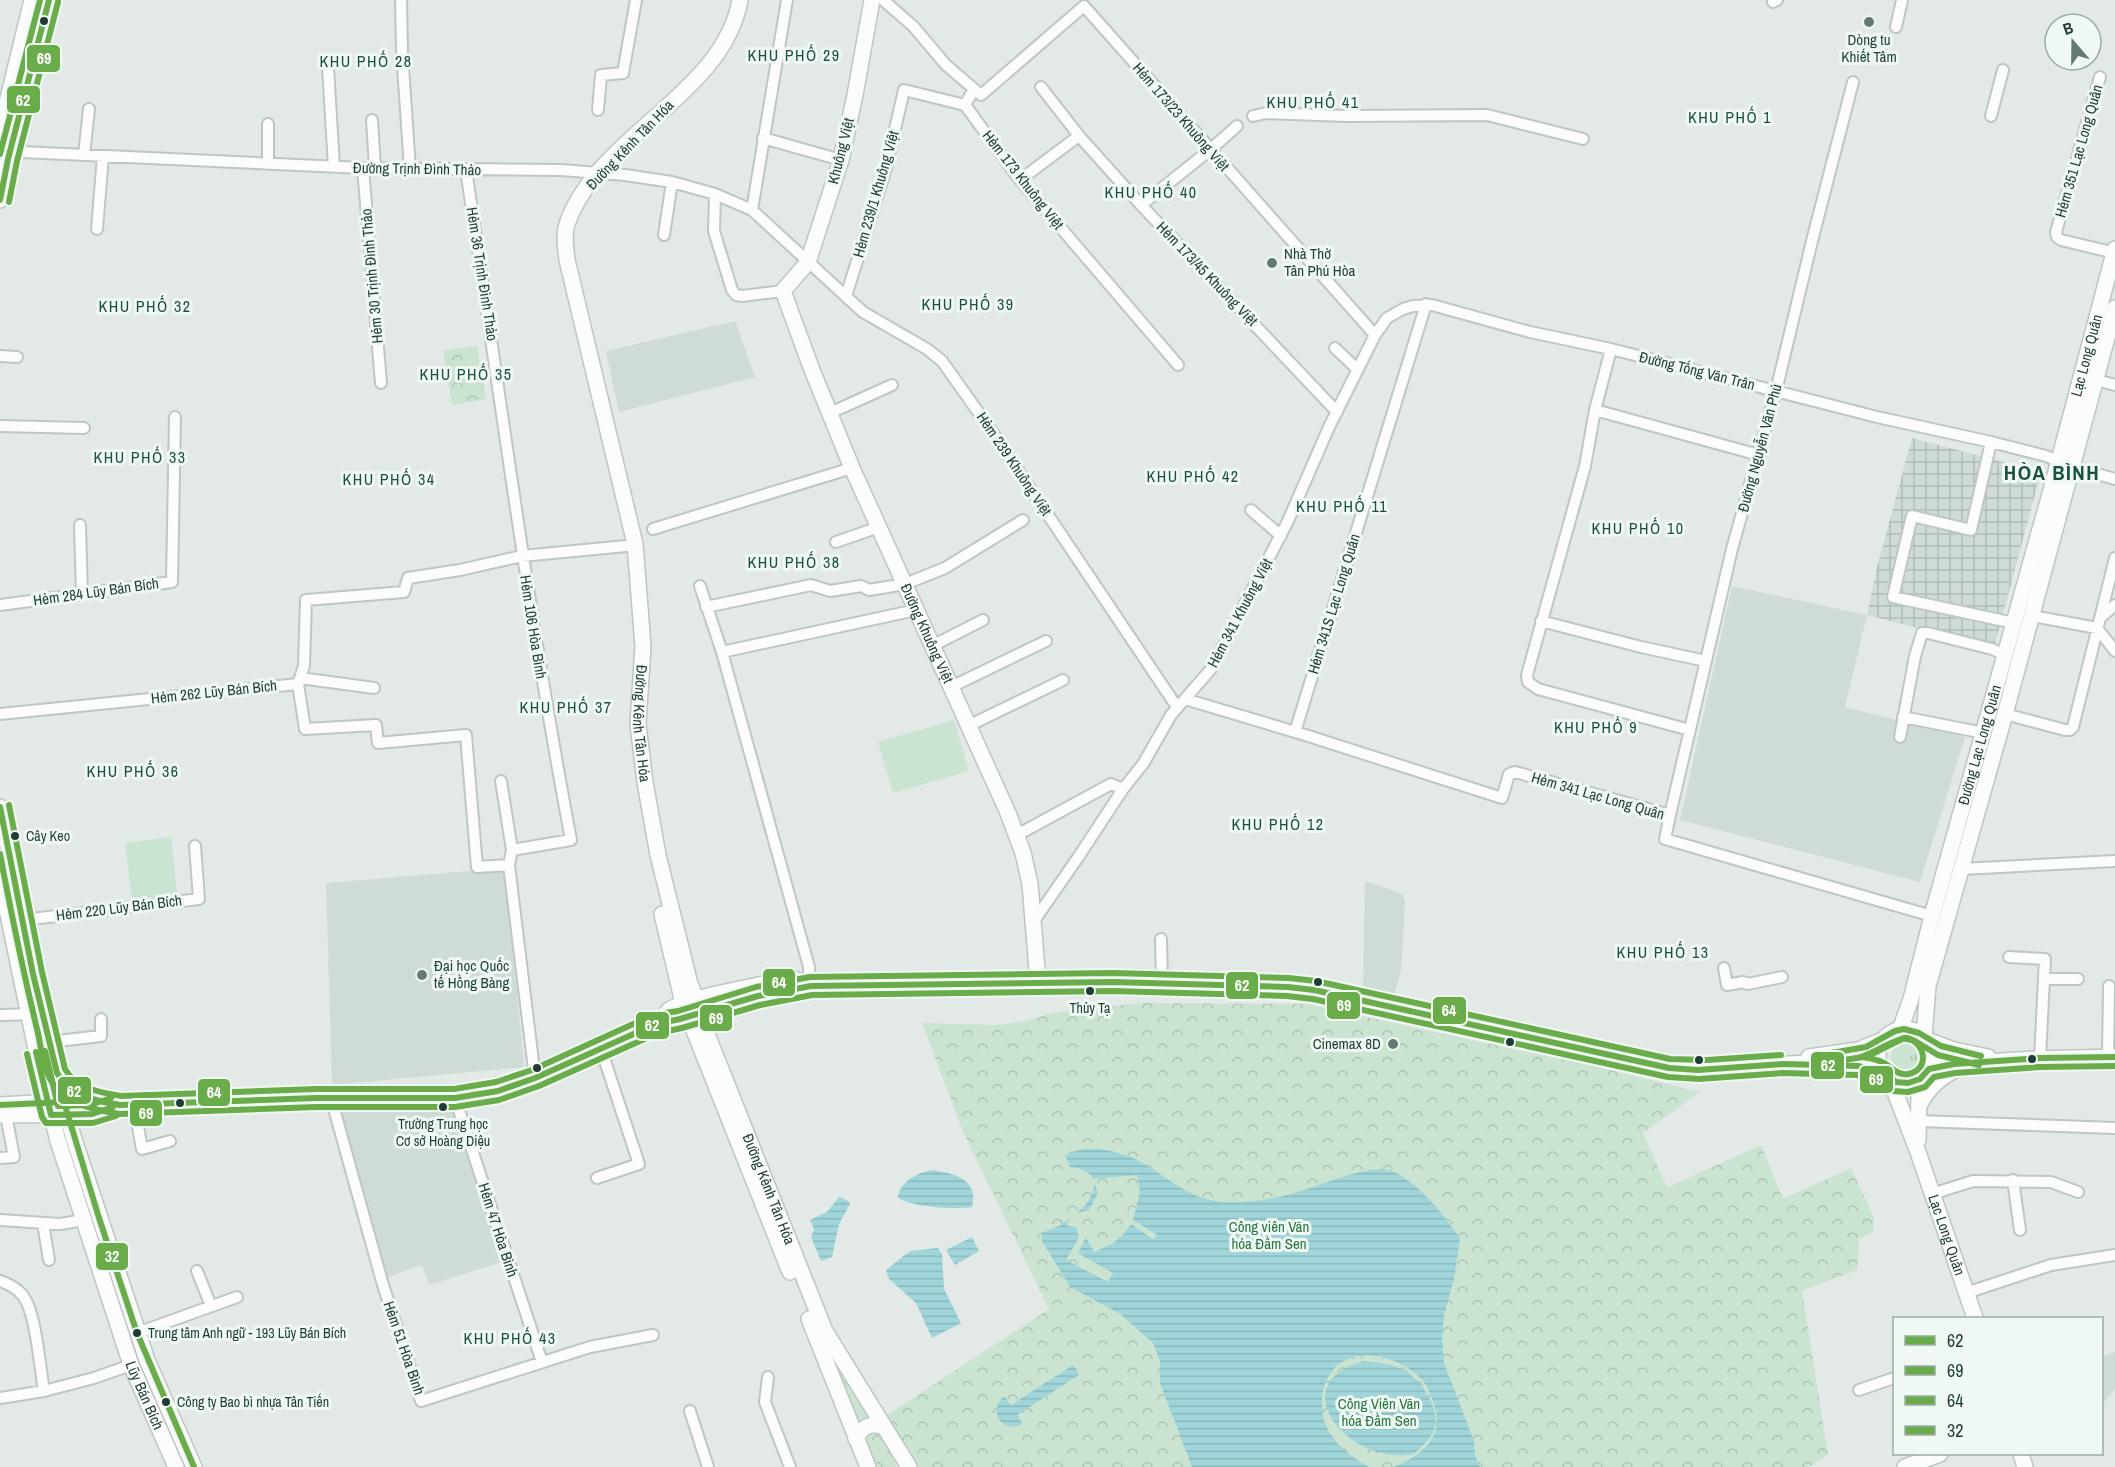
<svg xmlns="http://www.w3.org/2000/svg" width="2115" height="1467" viewBox="0 0 2115 1467" font-family="'Archivo Narrow',sans-serif">
	<defs>
		<pattern id="industrial-grid" width="8" height="8" patternUnits="userSpaceOnUse" patternTransform="scale(1.5)"><rect width="8" height="8" fill="#cfdbd5"/><path d="M0 4h8M4 0v8" fill="none" stroke="#b1bdb7"/></pattern>
		<pattern id="grass-tufts" width="24" height="20" patternUnits="userSpaceOnUse" patternTransform="scale(1.5)"><rect width="24" height="20" fill="#cae4d1"/><path d="M3 7l-1-3M5 7V3M7 7l1-3M15 17l-1-3M17 17v-4M19 17l1-3" fill="none" stroke="#adc4b4"/></pattern>
		<pattern id="park-crowns" width="20" height="18" patternUnits="userSpaceOnUse" patternTransform="scale(1.5)"><rect width="20" height="18" fill="#cae4d1"/><path d="M2 6a3 3 0 1 1 6 0M12 15a3 3 0 1 1 6 0" fill="none" stroke="#adc4b4"/></pattern>
		<pattern id="water-rules" width="6" height="5" patternUnits="userSpaceOnUse" patternTransform="scale(1.5)"><rect width="6" height="5" fill="#a0d5da"/><path d="M0 2.5h6" fill="none" stroke="#89b8bc"/></pattern>
	</defs>
	<rect width="100%" height="100%" fill="#e2e9e6"/>
	<path fill="#cfdbd5" d="M735,321L755,377L619,412L606,351Z
		M1732,586L1867,615L1845,707L1965,737L1920,882L1680,820Z
		M505,868L524,1067L332,1085L326,883Z
		M1365,881L1398,892L1403,896L1405,902L1401,971L1394,995L1363,988Z
		M451,1105L502,1262L429,1285L422,1265L382,1279L335,1109Z
		M2115,1352V1388L2102,1405V1356Z"/>
	<path fill="url(#industrial-grid)" d="M1912,438L2041,472L1994,648L1867,615L1877,567Z"/>
	<path fill="url(#grass-tufts)" d="M1891 1057a14 14 0 1 1 28 0a14 14 0 1 1-28 0Z"/>
	<path fill="url(#park-crowns)" d="M477,346L486,399L452,405L443,351Z
		M1138,1003L1306,1004L1597,1067L1700,1092L1643,1133L1665,1183L1668,1187L1761,1145L1783,1199L1851,1168L1874,1218L1873,1232L1859,1239L1857,1270L1802,1291L1828,1455L1809,1467H918L886,1416L1049,1309L964,1134L922,1023L996,1025L1027,1021L1052,1013Z
		M827,1350L882,1437L897,1467H878L833,1379Z"/>
	<path fill="#cae4d1" d="M954,720L969,771L893,793L878,742Z
		M171,837L177,894L132,900L125,843Z"/>
	<path fill="url(#water-rules)" d="M1082,1149C1102,1148 1121,1152 1139,1161C1169,1177 1188,1200 1224,1202C1245,1203 1267,1200 1287,1195C1311,1190 1370,1162 1392,1171C1419,1183 1443,1214 1460,1238L1454,1279L1444,1315L1442,1336L1444,1363L1474,1441L1475,1455L1480,1467H1394C1424,1454 1446,1436 1433,1401C1429,1390 1425,1381 1416,1374C1380,1345 1323,1347 1322,1404C1321,1434 1346,1454 1369,1467H1192L1160,1383V1361L1153,1343L1120,1314L1070,1287L1042,1241V1233L1061,1225L1069,1219L1067,1226L1076,1227L1079,1237L1066,1260L1108,1282L1113,1273L1078,1253L1086,1237L1094,1252L1114,1243L1120,1236L1121,1237L1131,1224L1153,1239L1157,1235L1133,1220L1140,1192L1137,1175L1093,1179L1098,1193L1089,1210L1077,1213C1098,1196 1104,1170 1070,1167L1065,1155Z
		M933,1170C955,1174 979,1179 972,1207C959,1210 907,1207 898,1197C900,1181 919,1172 933,1170Z
		M839,1197L848,1201L850,1204L839,1224L832,1257L821,1261L811,1237L814,1229L810,1220L827,1212Z
		M972,1237L979,1251L955,1265L946,1250Z
		M938,1248L942,1254L944,1289L961,1323L932,1338L916,1303L889,1279L886,1270L910,1251Z
		M1363,1361C1378,1363 1393,1363 1407,1372C1423,1383 1441,1409 1434,1430C1430,1440 1421,1448 1413,1454C1352,1467 1279,1386 1363,1361Z
		M1073,1365L1079,1375L1017,1415L1023,1424C1002,1434 987,1412 1004,1396L1011,1405Z"/>
	<g fill="none" stroke-linecap="round" stroke-linejoin="round">
		<defs>
			<path id="street" d="M401,0L402,52L410,169
				M883,0L913,26L946,65L974,89L965,105
				M1773,2L1777,0
				M1896,27L1902,0
				M328,67L334,167
				M2100,77L2056,232L2057,237L2061,240L2115,253
				M1041,87L1080,137
				M974,89L981,95L1084,6L1375,335
				M965,105L1020,180L1178,365
				M598,110L601,75L623,73L636,0
				M1253,116L1266,113L1347,116L1487,115L1583,139
				M1991,116L2003,70
				M372,120L375,168
				M268,124V163
				M763,138L841,160
				M0,151L363,168L561,170L625,175L672,182L715,194L752,210L863,312L927,349L942,361L993,433L1177,707
				M84,155L89,109
				M363,168L381,383
				M466,170C500,394 529,618 571,840L512,850L509,865L535,1078
				M1020,180L1076,138L1080,137L1141,205L1337,412
				M715,194L714,231L732,290L736,295L742,296L783,291
				M1141,205L1210,150L1237,126
				M752,210L787,0
				M97,229L103,156
				M664,235L672,182
				M846,296L885,172L904,90L965,105
				M1335,348L1357,369
				M1611,349L1595,410L1585,466L1527,675L1528,682L1538,689L1690,730
				M0,356L17,357
				M2096,380L2115,385
				M1595,410L1759,455
				M830,413L892,385
				M0,426L84,428
				M1991,442L1971,530L1912,516L1893,597L2014,623
				M1251,510L1281,536
				M80,525L82,594
				M653,529L852,468
				M836,542L879,527
				M700,586L722,652L809,967V986
				M0,605L172,582L175,417
				M706,607L811,585L830,591L861,586L869,590L905,584L945,568L1023,520
				M2032,616L2097,628L2115,651
				M2100,618L2115,605
				M1541,621L1641,647L1706,661
				M932,646L983,620
				M722,652L916,610
				M300,678L374,688
				M298,684L305,729L376,725L378,743L466,735L477,867L509,865
				M951,687L1046,641
				M1185,699L1302,734L1502,798L1509,774L1515,772L1670,815L1665,839L1932,916
				M0,714L298,684L304,666L306,600L404,592L408,578L460,570L522,556L626,546
				M2005,714L2065,730H2070L2073,727L2115,558
				M1903,717L1984,733
				M968,726L1063,680
				M1295,732L1426,304
				M1900,737L1915,656L1922,633H1928L1992,649L2005,655
				M501,781L512,850
				M1670,815L1732,549L1776,391L1812,241L1853,82
				M1017,835L1111,784L1123,789
				M1961,869L2115,861
				M23,920L199,899L195,846
				M1034,921L1079,856L1123,789L1143,764L1171,715L1211,669L1288,521L1329,427L1375,335L1387,318L1403,309L1413,306L1432,305L1530,332L1611,349L1877,417L1991,442L2046,456L2072,467L2115,479
				M1161,939L1162,983
				M2009,957L2045,959L2040,1058
				M1724,968L1727,985L1743,982L1748,984L1782,977
				M2044,979H2078
				M0,1015L36,1014
				M49,1042L101,1036V1019
				M2108,1057L2109,986
				M331,1098L383,1285L421,1401L590,1347L653,1335
				M455,1098L542,1362
				M134,1105L142,1149L170,1141
				M1918,1121L2115,1128
				M1,1158L14,1157L6,1115
				M597,1178L639,1164L601,1049
				M2013,1180L2020,1230
				M1932,1194L1973,1181L2051,1182L2078,1192
				M0,1220L60,1224L84,1220
				M43,1223L49,1260
				M197,1271L211,1306
				M0,1281C9,1284 17,1288 23,1296C36,1312 40,1369 44,1391
				M1966,1293L2051,1265L2115,1255
				M137,1333L237,1297
				M768,1377L765,1402L790,1467
				M1859,1390L1894,1378
				M0,1398L44,1391L94,1378L131,1365
				M690,1411L708,1467"/>
			<g id="secondary">
				<path id="s1" d="M740,0C724,94 597,136 567,224C563,236 566,248 567,260L635,544L643,646L638,724L645,782L658,855L690,984L702,1012L705,1029L825,1331L909,1467"/>
				<path id="s2" d="M872,0L855,95L841,160L808,262L783,291L812,370L852,468L1008,813L1023,853L1030,884L1038,982"/>
				<path d="M0,131L32,0"/>
				<path d="M0,200L8,159L49,0"/>
				<path d="M0,807L42,1013L73,1136L147,1360L194,1467"/>
				<path id="s3" d="M0,876L42,1078L58,1141L131,1365L176,1467"/>
				<path d="M662,914L683,1003L790,1272"/>
				<path d="M656,1024L669,1010L683,1003L716,994L792,978L809,986"/>
				<circle cx="1905" cy="1056" r="27"/>
				<path id="s4" d="M1900,1030L1911,999L1932,916L2053,483L2115,249"/>
				<path d="M1924,1037L1928,986L2005,714L2115,308"/>
				<path d="M1927,1040L1954,1050L1988,1057"/>
				<path d="M1809,1057L1858,1050L1883,1040"/>
				<path d="M1929,1069L1954,1064L2036,1059L2115,1057"/>
				<path id="s5" d="M1890,1079L1918,1152L1975,1318"/>
				<path d="M1920,1104C1929,1086 1943,1075 1961,1067"/>
				<path d="M0,1105L90,1100L120,1105L316,1098H455L498,1091L535,1078L656,1024C678,1022 698,1013 719,1007C753,997 789,987 824,985L1113,982L1288,987L1314,990L1669,1068C1740,1076 1813,1050 1882,1072"/>
				<path d="M0,1115L92,1114L117,1106"/>
				<path d="M1918,1140L1919,1097L1924,1076"/>
				<path d="M809,1319L868,1467"/>
				<path d="M856,1439C862,1427 869,1423 883,1426"/>
				<path d="M2021,1454L2025,1467"/>
				<path d="M1905,1467L1940,1454"/>
			</g>
		</defs>
		<use href="#street" stroke="#bfc6c3" stroke-width="14"/>
		<use href="#secondary" stroke="#bec6c3" stroke-width="18"/>
		<use href="#street" stroke="#fbfcfb" stroke-width="10"/>
		<use href="#secondary" stroke="#fbfcfb" stroke-width="15"/>
		<defs>
			<path id="bus-1" d="M0,200L8,159L49,0
				M0,807L33,974L57,1073C70,1096 96,1101 120,1105L316,1098H455L498,1091L535,1078L656,1024L680,1019L758,996L811,986L1113,982L1288,987L1314,990L1669,1068L1698,1070L1783,1064L1858,1066L1882,1072L1896,1082L1908,1083L1920,1079L1929,1069L1954,1064L2040,1058L2115,1057
				M36,1052L51,1115L92,1114L113,1107
				M1826,1054L1866,1047L1895,1031L1904,1029L1919,1033L1941,1046L1981,1056"/>
			<path id="bus-2" d="M9,202L17,161L58,2
				M0,854C11,912 23,971 37,1029C42,1049 42,1072 57,1089C73,1106 97,1110 119,1114L316,1107H455L499,1100L539,1086L658,1033L682,1028L760,1005L812,995L1113,991L1287,996L1313,999L1668,1077L1699,1079L1783,1073L1857,1075L1878,1080L1893,1091L1908,1092L1925,1087L1934,1077L1955,1073L2040,1067L2115,1066
				M27,1054L42,1117L46,1123H93L116,1116
				M1827,1063L1868,1056L1904,1038L1915,1041L1938,1055L1979,1065"/>
			<path id="bus-3" d="M0,154L40,0
				M9,805L42,972L65,1069C77,1089 99,1092 121,1096L316,1089H454L496,1082L532,1070L653,1015L678,1011L756,987L810,977L1113,973L1289,978L1316,981L1670,1059L1707,1060L1781,1055
				M1907,1038C1926,1043 1930,1070 1908,1074C1897,1076 1892,1067 1884,1063C1877,1059 1869,1058 1861,1057C1877,1052 1891,1040 1907,1038Z
				M45,1051L58,1106L90,1105L111,1098"/>
			<path id="bus-4" d="M0,1105L64,1102L99,1218L137,1333L194,1467"/>
		</defs>
		<use href="#bus-1" stroke="#f0f8f4" stroke-width="10"/>
		<use href="#bus-2" stroke="#f0f8f4" stroke-width="10"/>
		<use href="#bus-3" stroke="#f0f8f4" stroke-width="10"/>
		<use href="#bus-4" stroke="#f0f8f4" stroke-width="10"/>
		<use href="#bus-1" stroke="#69ac49" stroke-width="6"/>
		<use href="#bus-2" stroke="#69ac49" stroke-width="6"/>
		<use href="#bus-3" stroke="#69ac49" stroke-width="6"/>
		<use href="#bus-4" stroke="#69ac49" stroke-width="6"/>
	</g>
	<g fill="#1f3d34" stroke="#f0f8f4" stroke-width="2">
		<circle cx="44" cy="21" r="5"/>
		<circle cx="15" cy="836" r="5"/>
		<circle cx="1318" cy="982" r="5"/>
		<circle cx="1090" cy="991" r="5"/>
		<circle cx="1510" cy="1042" r="5"/>
		<circle cx="2032" cy="1059" r="5"/>
		<circle cx="1699" cy="1060" r="5"/>
		<circle cx="537" cy="1068" r="5"/>
		<circle cx="180" cy="1103" r="5"/>
		<circle cx="443" cy="1107" r="5"/>
		<circle cx="137" cy="1333" r="5"/>
		<circle cx="166" cy="1402" r="5"/>
	</g>
	<g fill="#637972" stroke="#f0f8f4" stroke-width="2">
		<circle cx="1869" cy="22" r="6"/>
		<circle cx="1272" cy="263" r="6"/>
		<circle cx="422" cy="975" r="6"/>
		<circle cx="1393" cy="1044" r="6"/>
	</g>
	<g text-anchor="middle" stroke-width="6" stroke-linejoin="round" paint-order="stroke">
		<g font-size="14" fill="#1f3d34" stroke="#f0f8f4" text-anchor="start">
			<text x="26" y="841">Cây Keo</text>
			<text x="1090" y="1013" text-anchor="middle">Thủy Tạ</text>
			<text x="443" y="1129" text-anchor="middle">Trường Trung học<tspan x="443" dy="17">Cơ sở Hoàng Diệu</tspan></text>
			<text x="148" y="1338">Trung tâm Anh ngữ - 193 Lũy Bán Bích</text>
			<text x="177" y="1407">Công ty Bao bì nhựa Tân Tiến</text>
		</g>
		<g font-size="15" fill="#1f3d34" stroke="#f0f8f4" text-anchor="start">
			<text x="1869" y="45" text-anchor="middle">Dòng tu<tspan x="1869" dy="17">Khiết Tâm</tspan></text>
			<text x="1284" y="259">Nhà Thờ<tspan x="1284" dy="17">Tân Phú Hòa</tspan></text>
			<text x="434" y="971">Đại học Quốc<tspan x="434" dy="17">tế Hồng Bàng</tspan></text>
			<text x="1381" y="1049" text-anchor="end">Cinemax 8D</text>
		</g>
		<g font-size="15" fill="#1f3d34" stroke="#f0f8f4">
			<text transform="translate(1181 117) rotate(49)" y="5">Hẻm 173/23 Khuông Việt</text>
			<text transform="translate(630 145) rotate(-46)" y="5">Đường Kênh Tân Hóa</text>
			<text transform="translate(841 151) rotate(-76)" y="5">Khuông Việt</text>
			<text transform="translate(2079 151) rotate(-74)" y="5">Hẻm 351 Lạc Long Quân</text>
			<text transform="translate(417 169) rotate(1)" y="5">Đường Trịnh Đình Thảo</text>
			<text transform="translate(1023 180) rotate(52)" y="5">Hẻm 173 Khuông Việt</text>
			<text transform="translate(876 194) rotate(-74)" y="5">Hẻm 239/1 Khuông Việt</text>
			<text transform="translate(482 274) rotate(81)" y="5">Hẻm 36 Trịnh Đình Thảo</text>
			<text transform="translate(1207 274) rotate(46)" y="5">Hẻm 173/45 Khuông Việt</text>
			<text transform="translate(372 276) rotate(-95)" y="5">Hẻm 30 Trịnh Đình Thảo</text>
			<text dy="5" stroke="none"><textPath href="#s4" startOffset="700">Lạc Long Quân</textPath></text>
			<text transform="translate(1697 371) rotate(14)" y="5">Đường Tống Văn Trân</text>
			<text transform="translate(1760 448) rotate(-75)" y="5">Đường Nguyễn Văn Phú</text>
			<text transform="translate(1014 464) rotate(56)" y="5">Hẻm 239 Khuông Việt</text>
			<text transform="translate(96 592) rotate(-8)" y="5">Hẻm 284 Lũy Bán Bích</text>
			<text transform="translate(1334 604) rotate(-73)" y="5">Hẻm 341S Lạc Long Quân</text>
			<text transform="translate(1240 613) rotate(-62)" y="5">Hẻm 341 Khuông Việt</text>
			<text transform="translate(533 627) rotate(81)" y="5">Hẻm 106 Hòa Bình</text>
			<text dy="5" stroke="none"><textPath href="#s2" startOffset="680">Đường Khuông Việt</textPath></text>
			<text transform="translate(214 692) rotate(-6)" y="5">Hẻm 262 Lũy Bán Bích</text>
			<text dy="5" stroke="none"><textPath href="#s1" startOffset="796">Đường Kênh Tân Hóa</textPath></text>
			<text dy="5" stroke="none"><textPath href="#s4" startOffset="296">Đường Lạc Long Quân</textPath></text>
			<text transform="translate(1598 796) rotate(16)" y="5">Hẻm 341 Lạc Long Quân</text>
			<text transform="translate(119 908) rotate(-7)" y="5">Hẻm 220 Lũy Bán Bích</text>
			<text dy="5" stroke="none"><textPath href="#s1" startOffset="1282">Đường Kênh Tân Hóa</textPath></text>
			<text transform="translate(498 1230) rotate(72)" y="5">Hẻm 47 Hòa Bình</text>
			<text dy="5" stroke="none"><textPath href="#s5" startOffset="166">Lạc Long Quân</textPath></text>
			<text transform="translate(404 1348) rotate(71)" y="5">Hẻm 51 Hòa Bình</text>
			<text dy="5" stroke="none"><textPath href="#s3" startOffset="540">Lũy Bán Bích</textPath></text>
		</g>
		<g font-size="15" fill="#277642" stroke="#f0f8f4">
			<text x="1269" y="1232">Công viên Văn<tspan x="1269" dy="17">hóa Đầm Sen</tspan></text>
			<text x="1379" y="1409">Công Viên Văn<tspan x="1379" dy="17">hóa Đầm Sen</tspan></text>
		</g>
		<g font-size="16" letter-spacing="1.5" fill="#1a5040" stroke="#f0f8f4">
			<text x="794" y="61">KHU PHỐ 29</text>
			<text x="366" y="67">KHU PHỐ 28</text>
			<text x="1313" y="108">KHU PHỐ 41</text>
			<text x="1730" y="123">KHU PHỐ 1</text>
			<text x="1151" y="198">KHU PHỐ 40</text>
			<text x="968" y="310">KHU PHỐ 39</text>
			<text x="145" y="312">KHU PHỐ 32</text>
			<text x="466" y="380">KHU PHỐ 35</text>
			<text x="140" y="463">KHU PHỐ 33</text>
			<text x="1193" y="482">KHU PHỐ 42</text>
			<text x="389" y="485">KHU PHỐ 34</text>
			<text x="1342" y="512">KHU PHỐ 11</text>
			<text x="1638" y="534">KHU PHỐ 10</text>
			<text x="794" y="568">KHU PHỐ 38</text>
			<text x="566" y="713">KHU PHỐ 37</text>
			<text x="1596" y="733">KHU PHỐ 9</text>
			<text x="133" y="777">KHU PHỐ 36</text>
			<text x="1278" y="830">KHU PHỐ 12</text>
			<text x="1663" y="958">KHU PHỐ 13</text>
			<text x="510" y="1344">KHU PHỐ 43</text>
		</g>
		<g font-size="21" font-weight="bold" letter-spacing="1.5" fill="#1a5040" stroke="#f0f8f4">
			<text x="2052" y="480">HÒA BÌNH</text>
		</g>
	</g>
	<g stroke="#f0f8f4" stroke-width="2">
		<rect x="26" y="44" width="35" height="29" rx="6" fill="#69ac49"/>
		<rect x="6" y="85" width="35" height="29" rx="6" fill="#69ac49"/>
		<rect x="762" y="968" width="34" height="29" rx="6" fill="#69ac49"/>
		<rect x="1225" y="971" width="34" height="29" rx="6" fill="#69ac49"/>
		<rect x="1326" y="991" width="35" height="29" rx="6" fill="#69ac49"/>
		<rect x="1432" y="996" width="35" height="29" rx="6" fill="#69ac49"/>
		<rect x="699" y="1004" width="34" height="28" rx="6" fill="#69ac49"/>
		<rect x="635" y="1011" width="35" height="29" rx="6" fill="#69ac49"/>
		<rect x="1810" y="1051" width="35" height="29" rx="6" fill="#69ac49"/>
		<rect x="1859" y="1065" width="35" height="29" rx="6" fill="#69ac49"/>
		<rect x="57" y="1076" width="35" height="29" rx="6" fill="#69ac49"/>
		<rect x="197" y="1078" width="34" height="29" rx="6" fill="#69ac49"/>
		<rect x="129" y="1099" width="34" height="28" rx="6" fill="#69ac49"/>
		<rect x="95" y="1242" width="34" height="29" rx="6" fill="#69ac49"/>
	</g>
	<g font-size="16" text-anchor="middle" font-weight="bold" fill="#fff">
		<text x="44" y="64">69</text>
		<text x="23" y="106">62</text>
		<text x="779" y="988">64</text>
		<text x="1242" y="991">62</text>
		<text x="1344" y="1011">69</text>
		<text x="1449" y="1016">64</text>
		<text x="716" y="1024">69</text>
		<text x="652" y="1031">62</text>
		<text x="1828" y="1071">62</text>
		<text x="1876" y="1085">69</text>
		<text x="74" y="1097">62</text>
		<text x="214" y="1098">64</text>
		<text x="146" y="1119">69</text>
		<text x="112" y="1262">32</text>
	</g>
	<rect x="1893" y="1317" width="210" height="138" fill="#f0f8f4" stroke="#9cada7" stroke-width="1.5"/>
	<rect x="1905" y="1336" width="30" height="9" fill="#69ac49" stroke="#9cada7" stroke-width="1.5"/>
	<text x="1947" y="1347" font-size="18" fill="#1f3d34">62</text>
	<rect x="1905" y="1366" width="30" height="9" fill="#69ac49" stroke="#9cada7" stroke-width="1.5"/>
	<text x="1947" y="1377" font-size="18" fill="#1f3d34">69</text>
	<rect x="1905" y="1396" width="30" height="9" fill="#69ac49" stroke="#9cada7" stroke-width="1.5"/>
	<text x="1947" y="1407" font-size="18" fill="#1f3d34">64</text>
	<rect x="1905" y="1426" width="30" height="9" fill="#69ac49" stroke="#9cada7" stroke-width="1.5"/>
	<text x="1947" y="1437" font-size="18" fill="#1f3d34">32</text>
	<g transform="translate(2073 42) rotate(340)"><circle r="28" fill="#f0f8f4" stroke="#9cada7" stroke-width="1.5"/>
	<path d="M0-4.5L10 22L0 15L-10 22Z" fill="#637972"/>
	<text y="-9" font-size="16" font-weight="bold" text-anchor="middle" fill="#1f3d34">B</text>
	</g>
</svg>
